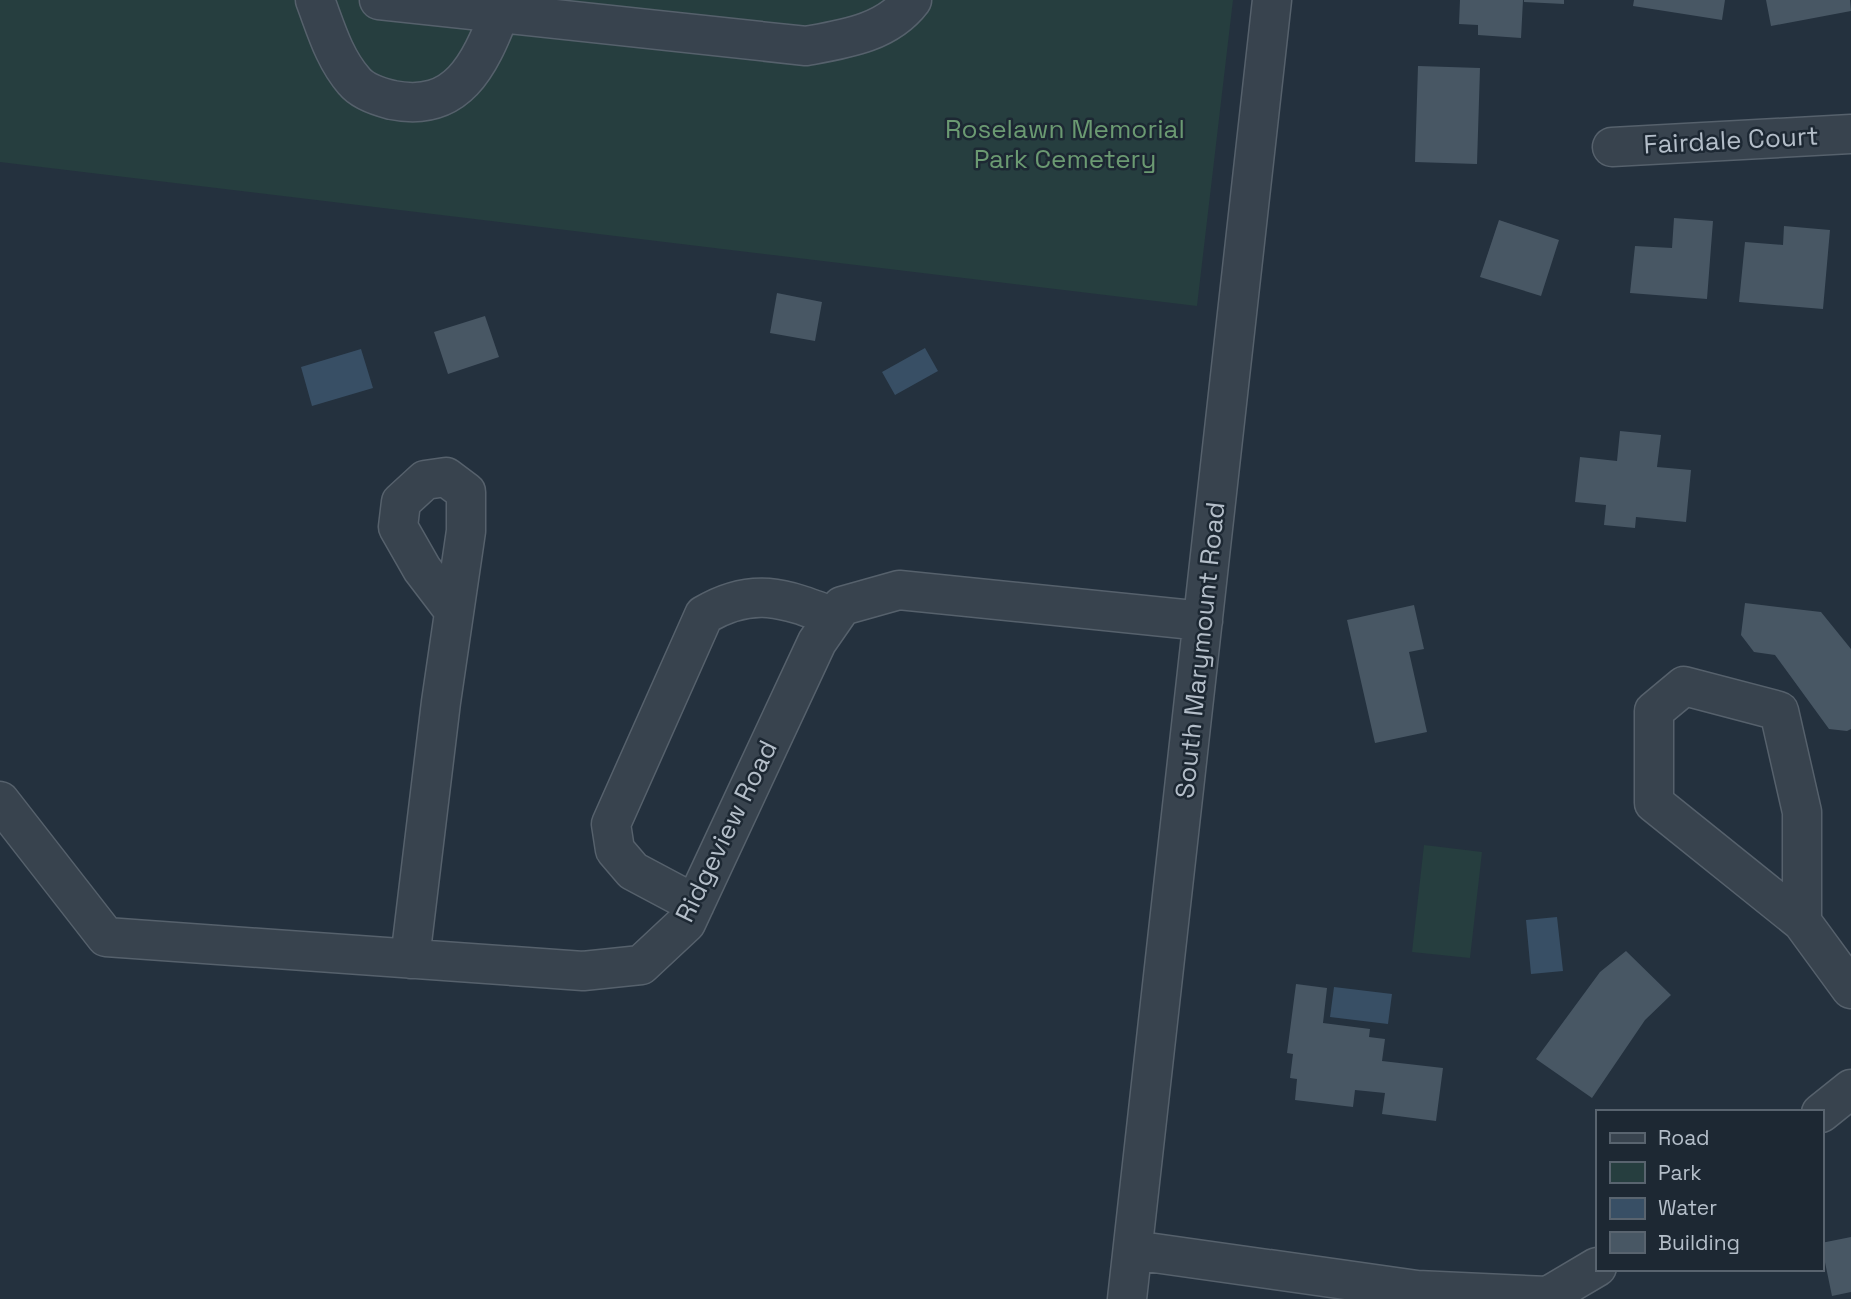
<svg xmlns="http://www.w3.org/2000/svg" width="1851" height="1299" viewBox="0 0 1851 1299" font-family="'Space Grotesk',sans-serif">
	<rect width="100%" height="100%" fill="#24313e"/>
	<path fill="#263e3f" d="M0,0H1233L1197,306L0,162Z
		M1424,845L1482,852L1470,958L1412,952Z"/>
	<path fill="#384f65" d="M925,348L938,371L895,395L882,372Z
		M361,349L373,388L312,406L301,367Z
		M1557,917L1563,971L1531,974L1526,920Z
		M1334,987L1392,994L1388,1024L1330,1017Z"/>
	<path fill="#485764" d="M1460,0H1523L1521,38L1478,35V25L1459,24Z
		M1524,0H1564V4L1524,2Z
		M1634,0H1725L1722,20L1633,6Z
		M1766,0H1850L1851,11L1771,26Z
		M1418,66L1480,68L1477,164L1415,162Z
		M1674,218L1713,221L1707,299L1630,293L1635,246L1672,248Z
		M1499,220L1559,240L1541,296L1480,277Z
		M1784,226L1830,230L1823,309L1739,302L1745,242L1783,245Z
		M777,293L822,302L815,341L770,333Z
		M485,316L499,357L448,374L434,332Z
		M1620,431L1661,435L1657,467L1691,470L1686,522L1636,517L1635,528L1604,525L1606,505L1575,502L1580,457L1617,461Z
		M1745,603L1821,612L1851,649V729L1847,731L1829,729L1775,655L1754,652L1741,635Z
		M1414,605L1424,649L1409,652L1427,732L1375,743L1347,620Z
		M1626,951L1671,995L1645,1020L1592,1098L1536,1059L1600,972Z
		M1296,984L1327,988L1323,1023L1370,1029L1369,1037L1385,1039L1382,1061L1443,1068L1436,1121L1382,1114L1385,1093L1355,1090L1353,1107L1295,1100L1297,1079L1290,1078L1293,1054L1287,1053Z
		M1851,1237V1292L1832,1296L1821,1243Z"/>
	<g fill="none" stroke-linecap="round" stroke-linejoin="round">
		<defs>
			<path id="minor" d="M315,0C326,29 334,58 354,81C362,91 380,97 392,100C458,113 479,65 500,13
				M379,0L806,46C845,39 887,33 912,0
				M1612,147L1851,134
				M0,801L106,937L583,971L641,965L686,923L817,642L842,606L899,590L1203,621
				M695,904L633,871L615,850L611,824L704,615C753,586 784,598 834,617
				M1802,922V812L1779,711L1684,686L1654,711V803L1802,922L1851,989
				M410,959L441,702L466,531V492L446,477L425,480L401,502L398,527L422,569L454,611
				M1821,1113L1851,1089
				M1133,1250L1417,1290L1548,1296L1597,1267
				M1127,1299L1272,0"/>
		</defs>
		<use href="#minor" stroke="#56616c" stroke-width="41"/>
		<use href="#minor" stroke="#38434e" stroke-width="38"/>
	</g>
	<g text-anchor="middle" stroke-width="5" stroke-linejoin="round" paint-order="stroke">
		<g font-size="26" fill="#6b9a72" stroke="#1d2833">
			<text x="1065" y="138">Roselawn Memorial<tspan x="1065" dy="30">Park Cemetery</tspan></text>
		</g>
		<g font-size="26" fill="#b4bec9" stroke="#1d2833">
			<text transform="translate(1731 140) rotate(-3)" y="9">Fairdale Court</text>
			<text transform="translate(1200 650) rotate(-84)" y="9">South Marymount Road</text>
			<text transform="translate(726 831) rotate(-64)" y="9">Ridgeview Road</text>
		</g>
	</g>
	<rect x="1596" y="1110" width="228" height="161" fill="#1d2833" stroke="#59646f" stroke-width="2"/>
	<rect x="1610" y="1133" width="35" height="10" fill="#38434e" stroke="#59646f" stroke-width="2"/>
	<text x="1658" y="1145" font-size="21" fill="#b4bec9">Road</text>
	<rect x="1610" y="1162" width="35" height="21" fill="#263e3f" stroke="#59646f" stroke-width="2"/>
	<text x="1658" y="1180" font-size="21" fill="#b4bec9">Park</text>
	<rect x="1610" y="1198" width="35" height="21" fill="#384f65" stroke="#59646f" stroke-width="2"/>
	<text x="1658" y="1215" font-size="21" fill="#b4bec9">Water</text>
	<rect x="1610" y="1232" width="35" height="21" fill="#485764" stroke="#59646f" stroke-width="2"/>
	<text x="1658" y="1250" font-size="21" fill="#b4bec9">Building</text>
</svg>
